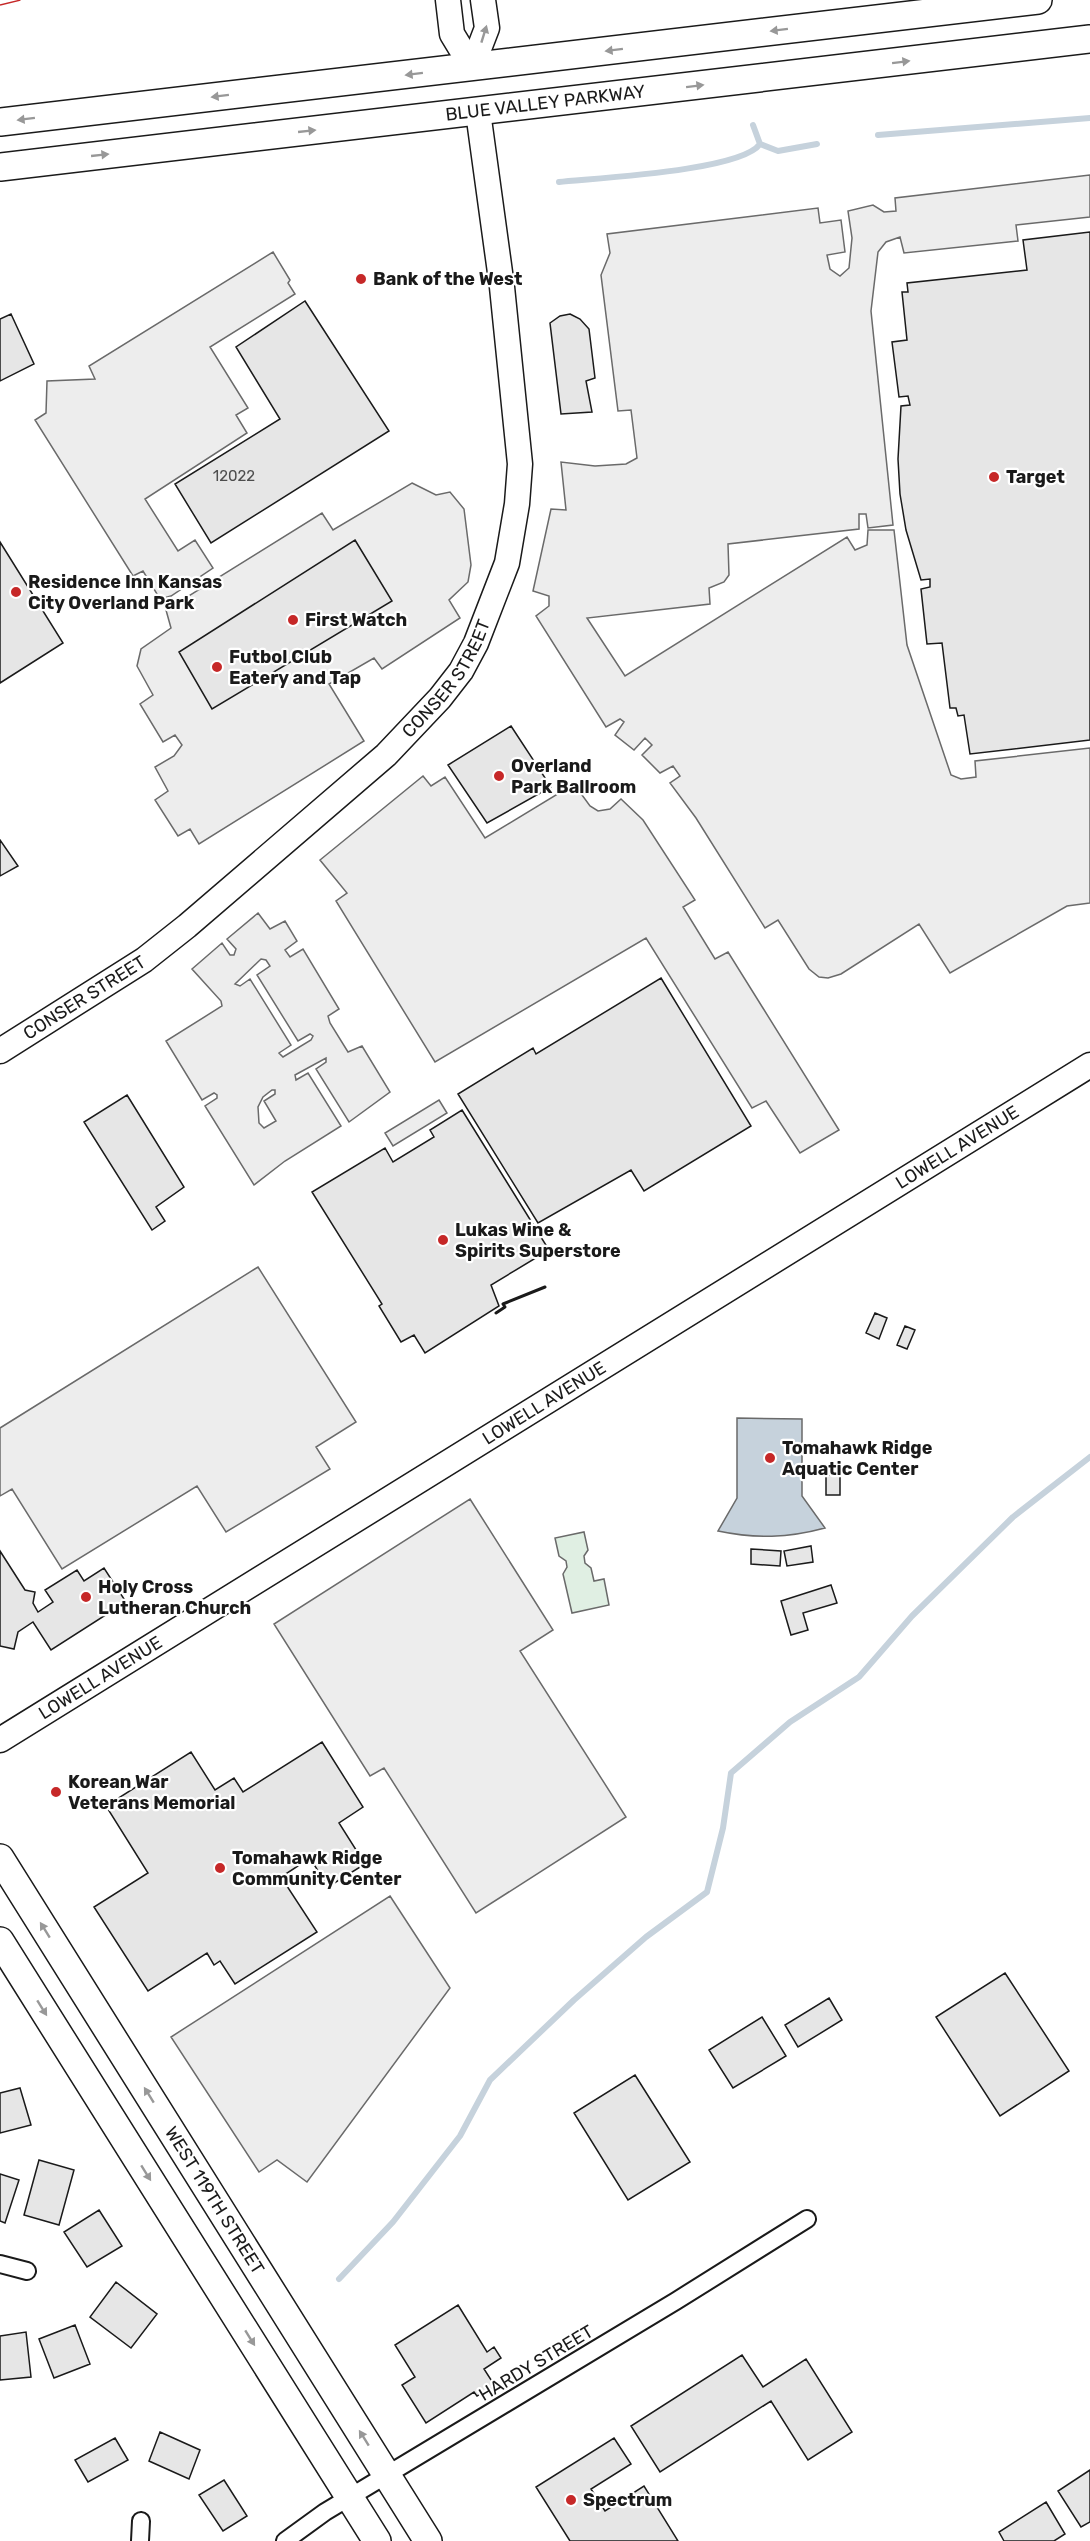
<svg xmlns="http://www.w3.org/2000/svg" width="1090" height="2541" viewBox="0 0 1090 2541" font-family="Rubik,sans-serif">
	<rect width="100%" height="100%" fill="#fff"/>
	<path fill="#e0efe3" stroke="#6a6a6a" stroke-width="1.5" d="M584,1532L588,1550L584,1556L585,1563L591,1568L594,1581L604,1579L609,1605L572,1613L563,1574L567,1567L566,1561L559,1556L555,1538Z"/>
	<path fill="#ededed" stroke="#6a6a6a" stroke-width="1.5" fill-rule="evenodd" d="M1090,175V217L1016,225L1018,241L904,253L900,237L886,242L878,252L871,311L893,525L868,528L866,514H859V529L728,544L729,575L724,582L709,588L710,604L587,618L625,676L847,537L855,550L867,545L868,530H894L907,645L951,775L961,779L976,777L975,761L1090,748V903L1067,906L950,973L919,924L841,974L828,978L819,977L809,969L778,920L765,928L696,818L670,783L680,776L673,766L660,773L642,755L652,745L645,738L634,750L615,735L624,722L620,719L606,727L536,616L549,606V596L533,591L551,509L566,510L561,462L595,466L626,464L637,458L631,410L618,411L601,275L610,253L607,234L818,208L820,223L841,220L845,252L827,255L830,269L840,276L849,268L852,238L848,211L873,205L884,212L896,211L895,198Z
		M273,252L290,280L288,283L295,294L210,347L248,408L236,415L247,433L145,499L178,551L195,540L213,568L171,596L160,599L143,571L133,576L35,420L46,413L47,381L95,379L89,366Z
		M412,483L436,495L450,492L464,509L471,565L468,582L449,600L460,618L382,669L374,658L329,684L364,741L199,844L190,829L178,836L155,800L168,791L155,767L174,756L182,745L175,735L163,742L140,704L153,695L137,666L141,649L171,628L166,610L322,513L333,530Z
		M423,776L431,786L445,777L485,838L574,784L590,806L598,811L610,809L621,799L643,820L695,900L683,907L715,959L728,952L839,1130L800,1153L766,1101L752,1108L646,938L435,1062L336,901L347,893L320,860Z
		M258,913L270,929L285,921L297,941L285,950L290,957L303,949L339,1009L328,1016L330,1023L348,1052L362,1046L390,1092L349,1122L316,1069L326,1062V1058L295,1075L296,1080L308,1073L341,1126L285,1161L254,1185L205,1106L217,1098V1095L214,1093L202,1100L166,1041L222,1006L221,1001L192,969L222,943L230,955H234L236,949L227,939ZM261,959L266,960L270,966L257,975L298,1041L310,1034L313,1036L311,1040L283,1057L279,1053L291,1045L250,979L240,986L235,984ZM272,1090H275V1094L264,1101L276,1121L264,1128L259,1123L258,1107L263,1097Z
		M439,1100L447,1113L393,1146L385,1133Z
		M258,1267L356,1422L316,1447L330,1469L226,1532L197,1486L62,1569L12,1489L0,1496V1428Z
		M470,1499L553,1630L520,1651L626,1817L476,1913L384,1768L370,1776L274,1624Z
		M390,1896L450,1988L307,2182L277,2160L259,2172L171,2037Z"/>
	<path fill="#c6d2dc" stroke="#6a6a6a" stroke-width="1.5" d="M737,1418L802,1419V1496L825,1528C788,1538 756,1539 718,1531L737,1498Z"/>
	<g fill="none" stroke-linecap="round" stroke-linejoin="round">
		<path stroke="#c6d2dc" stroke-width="6" d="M753,125L760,144L778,151L817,144
			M878,135L1090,118
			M559,182C596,178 741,171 760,144
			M339,2279L393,2222L460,2136L490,2080L574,2000L646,1937L707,1892L723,1828L731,1773L790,1722L859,1677L912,1616L1013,1517L1090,1457"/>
	</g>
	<path fill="#e6e6e6" stroke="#1a1a1a" stroke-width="1.5" d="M1090,232V740L970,754L964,715L958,716L956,708H950L942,643L927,644L921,589L930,587V579L921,580L906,530L900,494L898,459L901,406L910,405L908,396L899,397L892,342L907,340L902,292H908L907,283L1027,270L1023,240Z
		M305,301L389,431L211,543L175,484L280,419L236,347Z
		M11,314L34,364L0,381V319Z
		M570,314L580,319L589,329L595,378L586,381L592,412L561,414L550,323L560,316Z
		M355,540L392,601L212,709L179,652Z
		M0,542L63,643L0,683Z
		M511,726L551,787L487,823L448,765Z
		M0,840L18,866L0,876Z
		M661,978L751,1126L644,1191L631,1170L538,1223L458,1094L533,1048L536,1054Z
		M127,1095L184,1187L156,1207L165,1221L152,1230L84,1122Z
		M462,1110L549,1250L491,1285L499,1306L425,1353L414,1335L401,1342L379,1306L382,1304L312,1192L385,1148L393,1162L434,1137L430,1130Z
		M875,1313L887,1318L879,1339L866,1333Z
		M905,1326L915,1330L907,1349L897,1345Z
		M826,1475H840V1495H826Z
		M811,1546L813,1562L787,1566L784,1551Z
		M751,1549L781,1551L780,1566L751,1564Z
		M0,1551L25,1590L35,1592L33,1603L38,1612L53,1602L45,1590L77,1570L84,1581L104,1568L126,1602L51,1650L33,1622L18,1632L14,1649L0,1646Z
		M831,1585L837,1603L803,1613L808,1630L791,1635L781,1601Z
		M322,1742L363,1807L339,1823L365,1864L328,1887L310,1858L281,1877L317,1932L235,1984L220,1961L214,1965L207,1953L148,1991L94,1907L148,1873L106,1806L191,1752L215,1790L234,1778L243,1792Z
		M1005,1973L1069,2071L1000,2116L936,2017Z
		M829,1998L842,2020L798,2047L785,2025Z
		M762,2017L786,2056L733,2088L709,2050Z
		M635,2075L690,2162L628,2200L574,2113Z
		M20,2088L31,2125L0,2133V2093Z
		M39,2160L74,2170L59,2225L24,2215Z
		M0,2174L19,2180L5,2223L0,2221Z
		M99,2210L122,2246L87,2267L64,2232Z
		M116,2282L157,2314L131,2348L90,2317Z
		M458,2305L487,2352L494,2347L501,2358L484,2369L495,2386L477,2396L474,2392L426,2423L402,2385L415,2377L395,2345Z
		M75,2325L90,2364L54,2378L39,2339Z
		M26,2332L31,2377L0,2380V2336Z
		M742,2355L763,2387L806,2359L852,2432L808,2460L771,2401L660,2472L631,2426Z
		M160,2432L200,2450L189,2479L149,2461Z
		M115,2438L128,2460L88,2482L75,2460Z
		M614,2438L631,2464L591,2489L605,2511L644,2486L678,2541H570L536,2487Z
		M1090,2470V2522L1081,2527L1058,2491Z
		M224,2480L247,2516L223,2531L199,2495Z
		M1046,2502L1065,2534L1054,2541H1004L999,2532Z"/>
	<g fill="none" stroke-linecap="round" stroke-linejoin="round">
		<defs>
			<path id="street" d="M0,2264L27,2271
				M140,2541L141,2521
				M285,2541L325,2512L676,2301L807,2219"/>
			<g id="secondary">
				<path d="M448,0L452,34L472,67"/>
				<path d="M472,67L487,28L483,0"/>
				<path id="s1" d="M0,1051L144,960L187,926L386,755L440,698L461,671L476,643L507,563L517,504L520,464L502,287L478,112"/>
				<path id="s2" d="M0,1740L1090,1065"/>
			</g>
			<g id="primary">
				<path d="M0,122L1038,0"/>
				<path id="s3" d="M0,167L1090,39"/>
				<path id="s4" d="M0,1858L428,2541"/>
				<path d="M0,1941L377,2541"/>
			</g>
		</defs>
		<use href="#street" stroke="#1a1a1a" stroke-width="20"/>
		<use href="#secondary" stroke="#1a1a1a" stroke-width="27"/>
		<use href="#primary" stroke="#1a1a1a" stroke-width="30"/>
		<use href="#street" stroke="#fff" stroke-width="16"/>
		<use href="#secondary" stroke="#fff" stroke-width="24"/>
		<use href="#primary" stroke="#fff" stroke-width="27"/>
		<path stroke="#1a1a1a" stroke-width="3" d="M496,1313L505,1307L503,1304L545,1287"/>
		<path stroke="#c62828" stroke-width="1.5" stroke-dasharray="21 4.5 3 4.5" stroke-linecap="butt" d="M0,5L21,0"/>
	</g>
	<defs><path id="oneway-solid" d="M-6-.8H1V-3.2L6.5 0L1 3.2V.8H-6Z" transform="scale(1.5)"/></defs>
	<g fill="#989898">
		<use href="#oneway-solid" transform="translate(779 30) rotate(173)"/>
		<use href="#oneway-solid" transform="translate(484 34) rotate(-73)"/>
		<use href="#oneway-solid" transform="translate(614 50) rotate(173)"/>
		<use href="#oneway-solid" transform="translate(901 62) rotate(-7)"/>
		<use href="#oneway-solid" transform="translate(414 74) rotate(173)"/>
		<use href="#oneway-solid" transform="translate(695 86) rotate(-7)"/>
		<use href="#oneway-solid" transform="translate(220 96) rotate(173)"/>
		<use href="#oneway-solid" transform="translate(26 119) rotate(173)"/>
		<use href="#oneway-solid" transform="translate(307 131) rotate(-6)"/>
		<use href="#oneway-solid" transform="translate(100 155) rotate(-6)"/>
		<use href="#oneway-solid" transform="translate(45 1930) rotate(-122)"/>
		<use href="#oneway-solid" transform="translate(42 2008) rotate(58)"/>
		<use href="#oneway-solid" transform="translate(149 2095) rotate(-122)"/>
		<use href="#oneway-solid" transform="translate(146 2173) rotate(58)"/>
		<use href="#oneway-solid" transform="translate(250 2338) rotate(58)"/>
		<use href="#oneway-solid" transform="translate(364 2438) rotate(-122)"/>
	</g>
	<g fill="#c62828" stroke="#fff" stroke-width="2">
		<circle cx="361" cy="279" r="6"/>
		<circle cx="994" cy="477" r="6"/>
		<circle cx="16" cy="592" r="6"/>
		<circle cx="293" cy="620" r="6"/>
		<circle cx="217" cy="667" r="6"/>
		<circle cx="499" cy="776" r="6"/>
		<circle cx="443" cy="1240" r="6"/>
		<circle cx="770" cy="1458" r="6"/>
		<circle cx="86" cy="1597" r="6"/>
		<circle cx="56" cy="1792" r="6"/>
		<circle cx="220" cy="1868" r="6"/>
		<circle cx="571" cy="2500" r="6"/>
	</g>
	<g text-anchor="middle" stroke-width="4.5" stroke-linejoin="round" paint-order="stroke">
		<g font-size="15" fill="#4d4d4d">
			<text x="234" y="481">12022</text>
		</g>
		<g font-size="18" fill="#1a1a1a" stroke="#fff">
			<text dy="6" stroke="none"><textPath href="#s3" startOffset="549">BLUE VALLEY PARKWAY</textPath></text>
			<text dy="6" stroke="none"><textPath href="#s1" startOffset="586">CONSER STREET</textPath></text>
			<text dy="6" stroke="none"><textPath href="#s1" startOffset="100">CONSER STREET</textPath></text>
			<text dy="6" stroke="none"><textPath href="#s2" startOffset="1126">LOWELL AVENUE</textPath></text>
			<text dy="6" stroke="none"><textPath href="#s2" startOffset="640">LOWELL AVENUE</textPath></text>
			<text dy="6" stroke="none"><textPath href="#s2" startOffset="118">LOWELL AVENUE</textPath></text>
			<text dy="6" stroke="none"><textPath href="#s4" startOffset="404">WEST 119TH STREET</textPath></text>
			<text transform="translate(536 2363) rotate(-31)" y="6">HARDY STREET</text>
		</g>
		<g font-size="18" font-weight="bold" fill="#1a1a1a" stroke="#fff" text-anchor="start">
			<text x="373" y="285">Bank of the West</text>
			<text x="1006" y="483">Target</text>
			<text x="28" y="588">Residence Inn Kansas<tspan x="28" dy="21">City Overland Park</tspan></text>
			<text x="305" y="626">First Watch</text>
			<text x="229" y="663">Futbol Club<tspan x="229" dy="21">Eatery and Tap</tspan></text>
			<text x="511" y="772">Overland<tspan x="511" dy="21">Park Ballroom</tspan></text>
			<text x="455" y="1236">Lukas Wine &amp;<tspan x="455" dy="21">Spirits Superstore</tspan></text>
			<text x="782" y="1454">Tomahawk Ridge<tspan x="782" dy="21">Aquatic Center</tspan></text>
			<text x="98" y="1593">Holy Cross<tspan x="98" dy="21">Lutheran Church</tspan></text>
			<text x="68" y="1788">Korean War<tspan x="68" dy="21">Veterans Memorial</tspan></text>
			<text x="232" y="1864">Tomahawk Ridge<tspan x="232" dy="21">Community Center</tspan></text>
			<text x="583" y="2506">Spectrum</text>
		</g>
	</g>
</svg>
